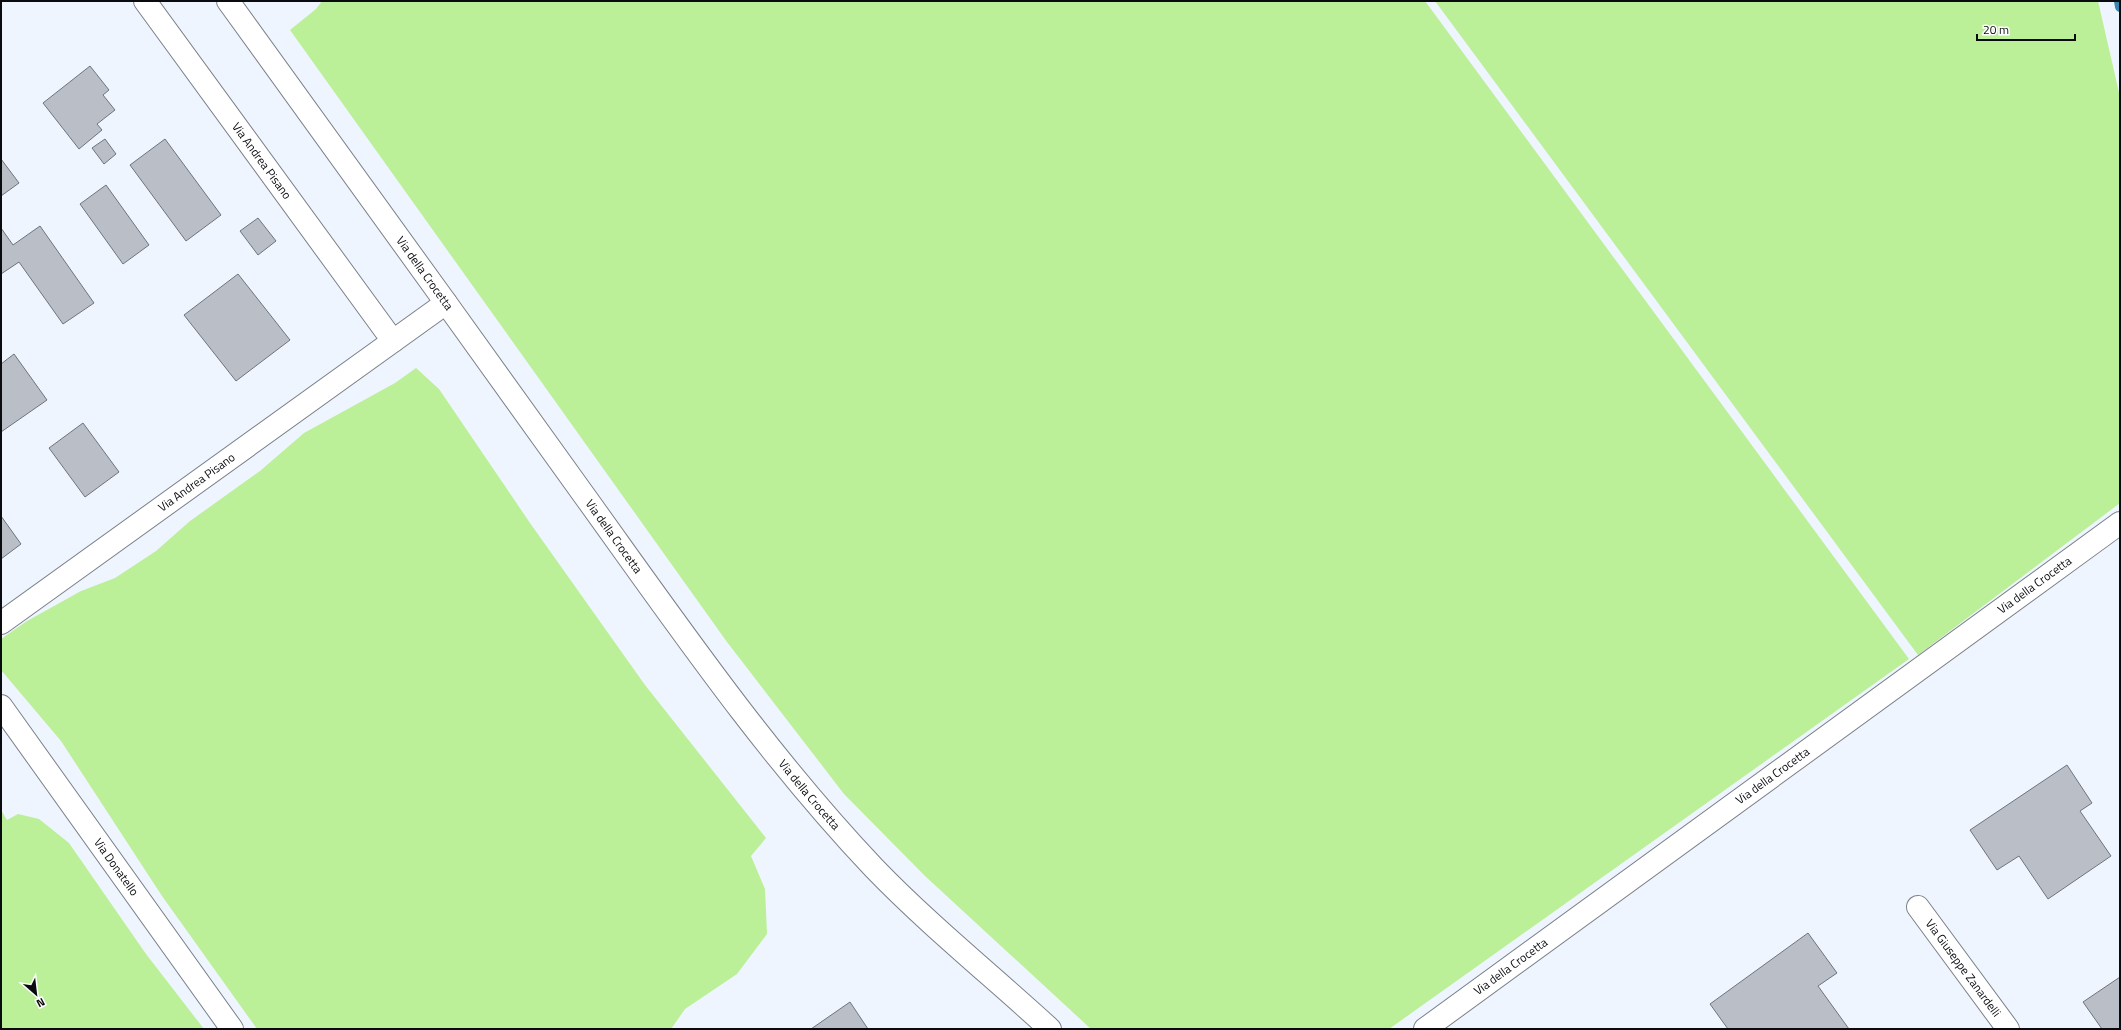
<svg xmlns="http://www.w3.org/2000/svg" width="2121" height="1030" viewBox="0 0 2121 1030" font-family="'Titillium Web',sans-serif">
	<rect width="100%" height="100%" fill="#eff5fe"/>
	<path fill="#bbef98" d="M322,1H1425L1909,659L1389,1029H1091L925,876L844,794L727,642L290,30L316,9Z
		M1435,1H2098L2120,97V503L1918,655Z
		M416,368L439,389L530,523L645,685L766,838L751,856L765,889L767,934L737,974L685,1009L671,1029H257L162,896L61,741L1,670V639L27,621L81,591L115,578L156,551L190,521L260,471L304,433L395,383Z
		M1,810L7,820L18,814L39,819L69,843L146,954L204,1029H1Z"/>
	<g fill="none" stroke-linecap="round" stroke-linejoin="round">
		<path stroke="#3a86ae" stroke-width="10" d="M2119,1L2120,7"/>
	</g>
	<path fill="#b9bec7" stroke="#6f747c" d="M90,66L109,90L103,95L115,110L97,124L102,130L79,149L43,103Z
		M105,139L116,154L104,164L92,148Z
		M165,139L221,215L186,241L130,165Z
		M1,159L19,183L1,196Z
		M106,185L149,245L123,264L80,204Z
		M258,218L276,241L258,255L240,231Z
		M40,226L94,303L63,324L19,262L1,274V228L13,245Z
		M238,274L290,340L236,381L184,315Z
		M14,354L47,400L1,432V364Z
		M83,423L119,472L85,497L49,448Z
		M1,516L21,544L1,559Z
		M2067,765L2092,803L2080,811L2111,856L2048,899L2019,856L1997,870L1970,830Z
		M1808,933L1837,973L1818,986L1849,1029H1728L1710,1004Z
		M2120,977V1029H2102L2083,1002Z
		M850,1002L868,1029H811Z"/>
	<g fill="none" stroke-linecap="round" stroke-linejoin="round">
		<defs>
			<g id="street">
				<path id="s1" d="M145,1L393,341"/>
				<path id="s2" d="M1,623L446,303"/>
				<path id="s3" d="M1,706L232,1029"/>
				<path id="s4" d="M1918,907L2008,1029"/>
				<path id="s5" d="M1425,1029L2120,523"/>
			</g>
			<g id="secondary">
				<path id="s6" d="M228,1C346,165 464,327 581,491C674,620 764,752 874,868C929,925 991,975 1050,1029"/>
			</g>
		</defs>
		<use href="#street" stroke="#7c8189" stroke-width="24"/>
		<use href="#secondary" stroke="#7c8189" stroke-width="24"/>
		<use href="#street" stroke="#fff" stroke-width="22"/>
		<use href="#secondary" stroke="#fff" stroke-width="22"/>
	</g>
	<g text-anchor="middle" stroke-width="3" stroke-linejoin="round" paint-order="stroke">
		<g font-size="12" fill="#0a0b0e" stroke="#fff">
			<text dy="4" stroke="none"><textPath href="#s1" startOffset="198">Via Andrea Pisano</textPath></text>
			<text dy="4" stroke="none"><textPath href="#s6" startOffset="336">Via della Crocetta</textPath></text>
			<text dy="4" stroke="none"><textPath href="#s2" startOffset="241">Via Andrea Pisano</textPath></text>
			<text dy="4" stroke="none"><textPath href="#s6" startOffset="660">Via della Crocetta</textPath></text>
			<text dy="4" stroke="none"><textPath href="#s5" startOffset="754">Via della Crocetta</textPath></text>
			<text dy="4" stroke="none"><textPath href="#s5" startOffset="430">Via della Crocetta</textPath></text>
			<text dy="4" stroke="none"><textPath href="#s6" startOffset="984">Via della Crocetta</textPath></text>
			<text dy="4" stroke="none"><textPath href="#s3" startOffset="198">Via Donatello</textPath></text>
			<text dy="4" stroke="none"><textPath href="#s5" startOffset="106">Via della Crocetta</textPath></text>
			<text dy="4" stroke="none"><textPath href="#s4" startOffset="76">Via Giuseppe Zanardelli</textPath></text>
		</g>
	</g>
	<rect width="2121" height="1030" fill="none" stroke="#0a0b0e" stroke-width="4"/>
	<g transform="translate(36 994) rotate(152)" stroke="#ffffff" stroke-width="3" paint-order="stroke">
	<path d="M0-3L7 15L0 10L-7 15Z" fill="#0a0b0e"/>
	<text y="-6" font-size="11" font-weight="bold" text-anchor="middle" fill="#0a0b0e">N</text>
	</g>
	<path d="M1977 34v6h98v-6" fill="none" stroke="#0a0b0e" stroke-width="2"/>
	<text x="1983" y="34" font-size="12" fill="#0a0b0e" stroke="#ffffff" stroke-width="3" paint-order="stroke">20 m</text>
</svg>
